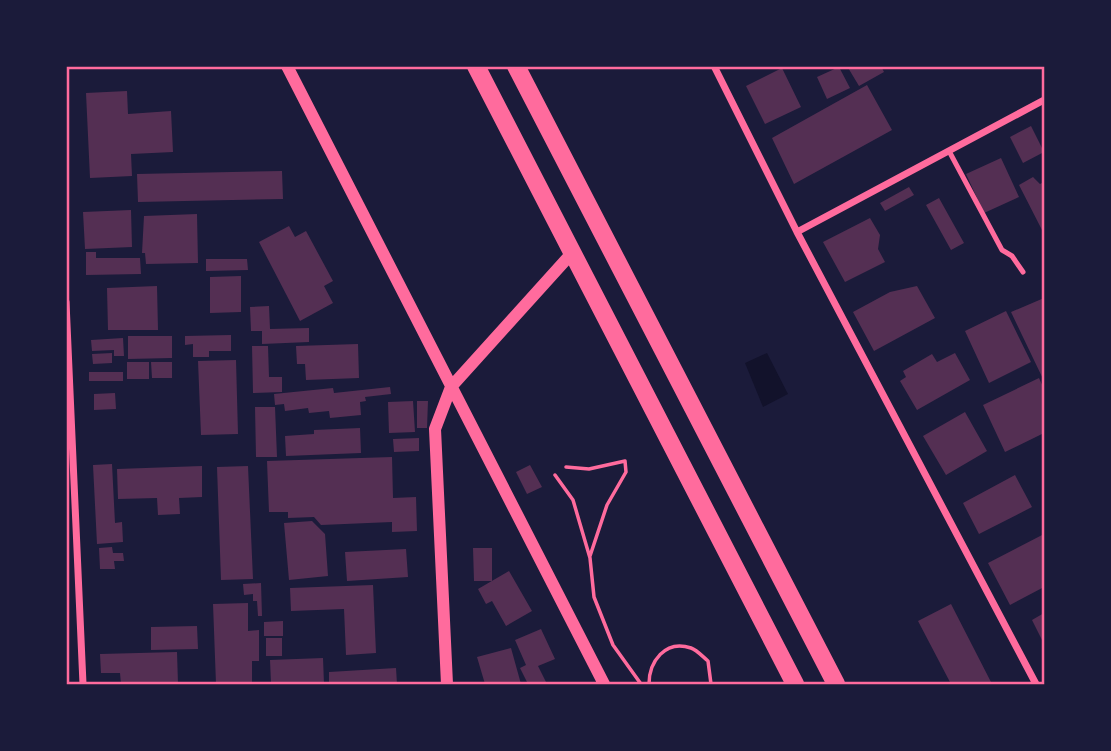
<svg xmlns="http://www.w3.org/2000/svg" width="1111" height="751" viewBox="0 0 1111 751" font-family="Mulish,sans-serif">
	<rect width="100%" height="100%" fill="#1b1b3a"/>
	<path fill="#12122b" d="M767,353L788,394L763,407L745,363Z"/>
	<path fill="#542f53" d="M847,66H881L884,72L859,86Z
		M839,67L850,88L827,99L817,77Z
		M782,68L801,107L765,124L746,86Z
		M867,85L892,130L794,184L772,138Z
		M127,91L128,114L171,111L173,152L131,154L132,176L90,178L86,93Z
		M1031,126L1044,152L1023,163L1010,137Z
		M1001,158L1019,197L984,213L966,174Z
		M282,171L283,199L138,202L137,174Z
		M1033,177L1040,184L1044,182L1042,230L1019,185Z
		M909,187L914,195L885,211L880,203Z
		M939,198L964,243L951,250L926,205Z
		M131,210L132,247L85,249L83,212Z
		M197,214L198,263L146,264L145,253H142L144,216Z
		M870,218L880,235L878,249L885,262L845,282L823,242Z
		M289,226L295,237L306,231L333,281L324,286L333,303L300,321L259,242Z
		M86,252H96V258H140L141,274L86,275Z
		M206,259H247L248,270L206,271Z
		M241,276V312L210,313V277Z
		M157,286L158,330H108L107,288Z
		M917,286L935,318L874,351L853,312L890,292Z
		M1044,298V381L1011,312Z
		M269,306L270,329L309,328V342L262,344V331H251L250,307Z
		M1006,311L1031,362L989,383L965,331Z
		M231,335V351H209V357H193V344L185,345V336Z
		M128,336H172V358L128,359Z
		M123,338L124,356H114V350L92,351L91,340Z
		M358,344L359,378L306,380L305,364H297L296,346Z
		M252,346H268L269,377H282V392L253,393Z
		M112,353V363L93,364L92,354Z
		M955,353L970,380L917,410L900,381L906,377L903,371L932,354L937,362Z
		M236,360L238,434L201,435L198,361Z
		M127,362H149V379H127Z
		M151,362H172V378H152Z
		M89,372H123V381H89Z
		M1039,378L1044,389V433L1005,452L983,405Z
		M390,387L391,394L365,397L366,401L360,402L361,415L330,418L329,411L309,413L308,408L285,411L284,404L275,405L274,394L333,388L334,393Z
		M115,393L116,409L94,410V394Z
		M413,401L415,432L389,433L388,402Z
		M417,401H428L427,428H417Z
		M255,407H275L277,457H256Z
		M965,412L987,451L946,475L923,436Z
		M360,428L361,453L286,456L285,436L314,434V430Z
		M419,438V451L394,452L393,439Z
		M392,457L393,498L416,497L417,531L392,532V522L321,525L314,517L288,518V512H269L267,461Z
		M112,464L115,523L122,522L123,542L97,544L93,465Z
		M530,465L542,487L527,494L516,472Z
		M202,466V497L179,498L180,514L158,515L157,498L118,499L117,469Z
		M248,466L253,579L221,580L217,467Z
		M1015,475L1032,507L979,534L963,503Z
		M312,521L325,534L328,576L289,580L284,523Z
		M1044,534V587L1010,605L988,563Z
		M112,547L113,553H123L124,561H114L115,569H100L99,548Z
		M473,548H492V581H474Z
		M406,549L408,577L347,581L345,552Z
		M509,571L532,611L506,626L492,601L486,604L478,589Z
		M261,583L262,616H258L257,601H253V594L244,595L243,584Z
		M373,585L376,653L346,655L344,609L291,611L290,588Z
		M248,603V631L259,630V661H252V684H216L213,604Z
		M951,604L992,684H951L918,621Z
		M1044,613V644L1032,620Z
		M283,621V636H264V622Z
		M197,626L198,649L151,650V627Z
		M541,629L555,659L538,666L547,684H528L520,668L526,665L515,640Z
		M266,638H282V656H266Z
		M511,648L521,684H485L477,657Z
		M177,652L178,684H121L120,673H101L100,654Z
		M323,658L324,684L271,683L270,660Z
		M396,668L397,684H329V672Z"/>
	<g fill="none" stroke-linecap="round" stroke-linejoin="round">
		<path stroke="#ff6b9d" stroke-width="3.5" d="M566,467L589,469L625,461L626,472L607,505L590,556
			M555,475L573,500L590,558L594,597L613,645L641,684
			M649,684C649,662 665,639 691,648C697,650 703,657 708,661L711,684"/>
		<path stroke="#ff6b9d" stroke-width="5" d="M949,151L1002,250L1012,256L1023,272"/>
		<path stroke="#ff6b9d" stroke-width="7" d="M714,66L797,232L1036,684
			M797,232L1044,100
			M66,302L83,684"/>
		<path stroke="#ff6b9d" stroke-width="12" d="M287,66L604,684
			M447,684L435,429L451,387L572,253"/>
		<path stroke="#ff6b9d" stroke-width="18" d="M476,66L795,684
			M516,66L836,684"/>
	</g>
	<rect width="1111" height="751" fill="none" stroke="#1b1b3a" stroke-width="136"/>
	<rect x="68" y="68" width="975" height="615" fill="none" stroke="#ff6b9d" stroke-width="2.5"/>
</svg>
